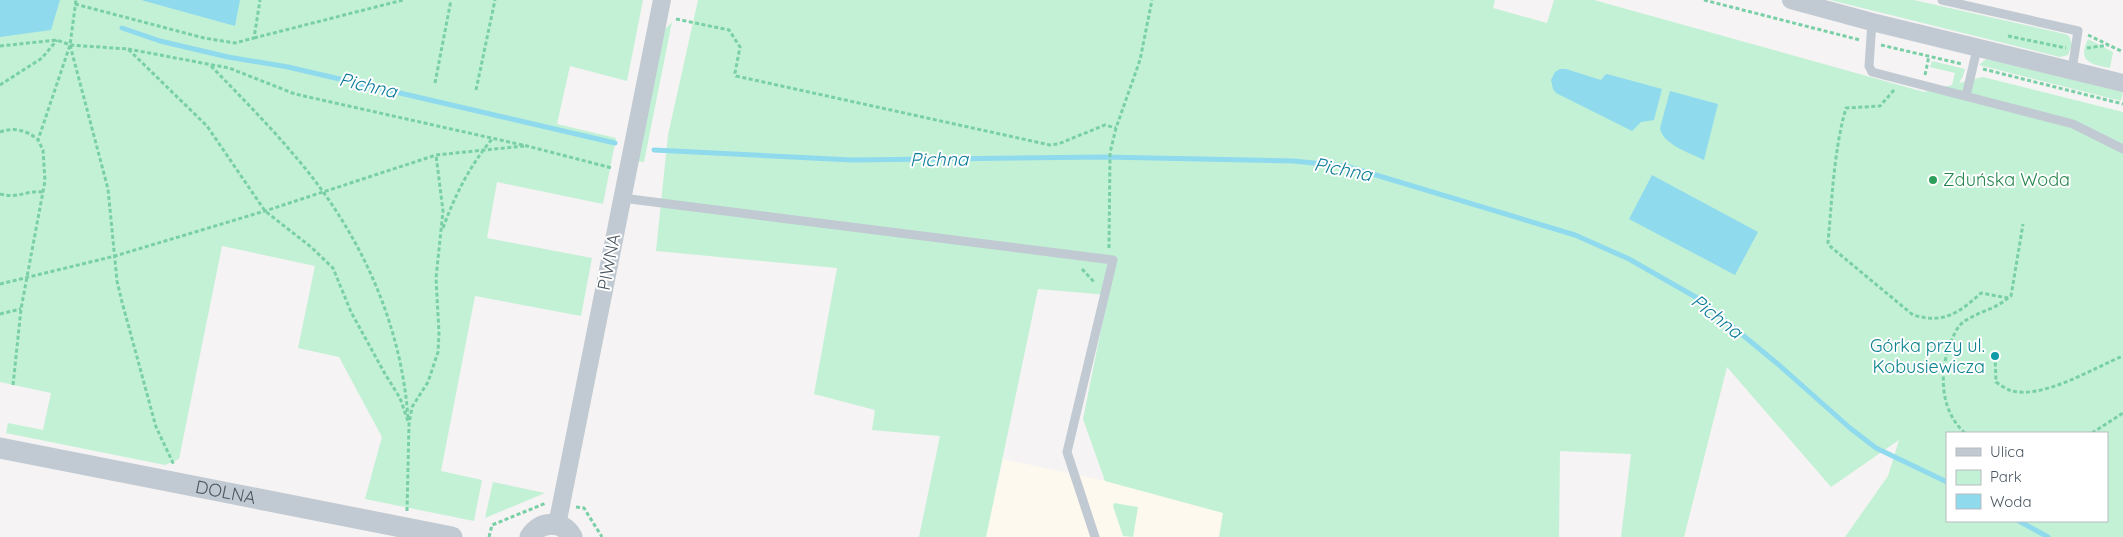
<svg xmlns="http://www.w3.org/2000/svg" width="2123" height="537" viewBox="0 0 2123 537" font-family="Quicksand,sans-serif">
	<rect width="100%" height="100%" fill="#f5f3f3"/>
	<path fill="#fdf9ef" d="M1003,459L1105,481L1224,513L1219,537H986Z"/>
	<path fill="#c3f1d5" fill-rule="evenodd" d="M0,0H643L627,81L570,66L557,124L616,138L603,204L497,182L487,238L592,258L581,316L475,296L441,471L482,480L474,521L365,499L382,437L339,357L298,348L315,266L222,246L179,459L165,465L6,433L8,423L43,430L51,393L0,382Z
		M698,0H1495L1493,8L1547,23L1554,0H1594L1924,92L1952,85L1955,73L1930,67L1932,61L1965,69L1963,76L1959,83L1983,77L2123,112V537H1845L1888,476L1899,440L1831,487L1727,367L1684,537H1621L1631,454L1560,451L1559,537H1219L1223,513L1105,481L1083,419L1108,295L1038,289L986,537H919L940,436L872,430L875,410L814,394L837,268L656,251L668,135ZM1947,433H2107V521H1947Z
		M1830,0H1914L2065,34L2069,36L2072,44L2068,55L2060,57Z
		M672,22L644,162L638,161L664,30Z
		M2088,39L2113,52L2110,68C2091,64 2077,62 2088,39Z
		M1986,59L2123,92L2121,101L1979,65Z
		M493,482L545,493L485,518Z
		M1114,503L1138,507L1133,537L1123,536L1113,506Z"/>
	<path fill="#90daee" d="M0,0H60L51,30L0,37Z
		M141,0H240L235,26Z
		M1560,69H1566L1601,80L1605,75L1607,74L1662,89L1654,120L1641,122L1632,131L1556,93L1553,89L1551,80L1555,72Z
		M1670,91L1718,104L1704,160C1690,153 1662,144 1660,128Z
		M1652,175L1758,232L1735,275L1629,219Z"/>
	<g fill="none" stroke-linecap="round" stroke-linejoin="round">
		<path stroke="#90daee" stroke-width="5" d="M122,28L160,41L228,57L288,67L615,143
			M654,150L852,160L1104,157L1293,161L1346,166L1575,235L1629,259L1699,299L1779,365L1850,428L1876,448L1947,482
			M2019,521L2048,537"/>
		<path stroke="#7ad0a6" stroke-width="3" stroke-dasharray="4 2.5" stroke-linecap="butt" d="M1704,0L1860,40
			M75,4L204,38L235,43L254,38L260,0
			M676,19L729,30L740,47L735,73L736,76L1050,145L1058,144L1105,125L1116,128
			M2088,35L2123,52
			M2008,36L2066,48
			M254,38L403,0
			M70,45L108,189L117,281L122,302L156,427L174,465
			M1881,45L1962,64
			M0,46L57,40L70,45L128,49L207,126L265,211L311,247L333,268L351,312L385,374L400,398L409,424
			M2087,48L2109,45
			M128,49L229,68L295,94L527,146L612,168
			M211,66C239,95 268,124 294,155C358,229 401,320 408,418
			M1983,69L2123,104
			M1925,75L1929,56
			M435,83L451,0
			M0,85L42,58L57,40
			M476,90L495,0
			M1894,90L1880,106L1846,108C1834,149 1832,199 1828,243L1831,247L1913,315C1944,324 1959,313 1981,293L2008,298L2011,296L2023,224
			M0,132C14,127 27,130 38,140
			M0,194C19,199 26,190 43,192
			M443,228C455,195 470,165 493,138
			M1109,248L1110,153L1116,128L1140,60L1152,0
			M1082,269L1095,283
			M0,284L115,256L265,211L436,155L524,146
			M0,314L21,309
			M1995,356L1996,382C2000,385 2005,388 2009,390C2041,401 2093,368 2123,356
			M13,385L21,309L45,181L43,150L38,140L70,45L76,0
			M1965,433C1940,411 1939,373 1950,344C1953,337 1956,329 1961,324C1975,312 1995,310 2008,298
			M2092,433L2123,413
			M576,507L584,508L602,537
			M407,511L409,424L412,407L428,382L438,352L439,333L436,278L443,211L436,155
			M489,537L492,525L546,503"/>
		<path stroke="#c1cad2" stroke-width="9" d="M1942,0L2078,31L2072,70
			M1872,22L1869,66L1872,72L2073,124L2123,149
			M1966,96L1977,49
			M622,198L1113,260L1067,452L1095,537"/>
		<path stroke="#c1cad2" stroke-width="18" d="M1791,0L1872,22L2123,83
			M557,525L662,0"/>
		<g stroke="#c1cad2" stroke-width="21">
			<path id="s1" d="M0,448L452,537"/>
			<path d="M530,537C539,521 563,519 572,537"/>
		</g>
	</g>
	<circle fill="#2e9e5b" stroke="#fff" stroke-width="2" cx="1933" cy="180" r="5"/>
	<circle fill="#0f9aa8" stroke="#fff" stroke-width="2" cx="1995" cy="356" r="5"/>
	<g text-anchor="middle" stroke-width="4" stroke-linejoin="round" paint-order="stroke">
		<g font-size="18" fill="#27864d" stroke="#fff" text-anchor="start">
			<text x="1943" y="186">Zduńska Woda</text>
		</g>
		<g font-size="18" fill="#4a5661" stroke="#fff">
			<text transform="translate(609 262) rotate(-79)" y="6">PIWNA</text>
			<text dy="6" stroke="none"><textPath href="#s1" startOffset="230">DOLNA</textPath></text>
		</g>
		<g font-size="18" fill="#0d838f" stroke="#fff" text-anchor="end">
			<text x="1985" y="352">Górka przy ul.<tspan x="1985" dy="21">Kobusiewicza</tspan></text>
		</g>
		<g font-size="19" font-style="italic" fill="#0c7c9b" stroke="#fff">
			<text transform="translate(368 85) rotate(13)" y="7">Pichna</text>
			<text transform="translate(939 159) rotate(-1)" y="7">Pichna</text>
			<text transform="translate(1343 169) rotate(11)" y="7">Pichna</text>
			<text transform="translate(1717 316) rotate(38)" y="7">Pichna</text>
		</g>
	</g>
	<rect x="1946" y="432" width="162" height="90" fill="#ffffff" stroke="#b7bbc0"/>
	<rect x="1956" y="448" width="25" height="8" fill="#c1cad2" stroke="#b7bbc0"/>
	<text x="1990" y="457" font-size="15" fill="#4a5661">Ulica</text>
	<rect x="1956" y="470" width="25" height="15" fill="#c3f1d5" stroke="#b7bbc0"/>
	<text x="1990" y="482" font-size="15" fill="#4a5661">Park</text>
	<rect x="1956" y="494" width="25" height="15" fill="#90daee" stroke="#b7bbc0"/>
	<text x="1990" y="507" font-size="15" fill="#4a5661">Woda</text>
</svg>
